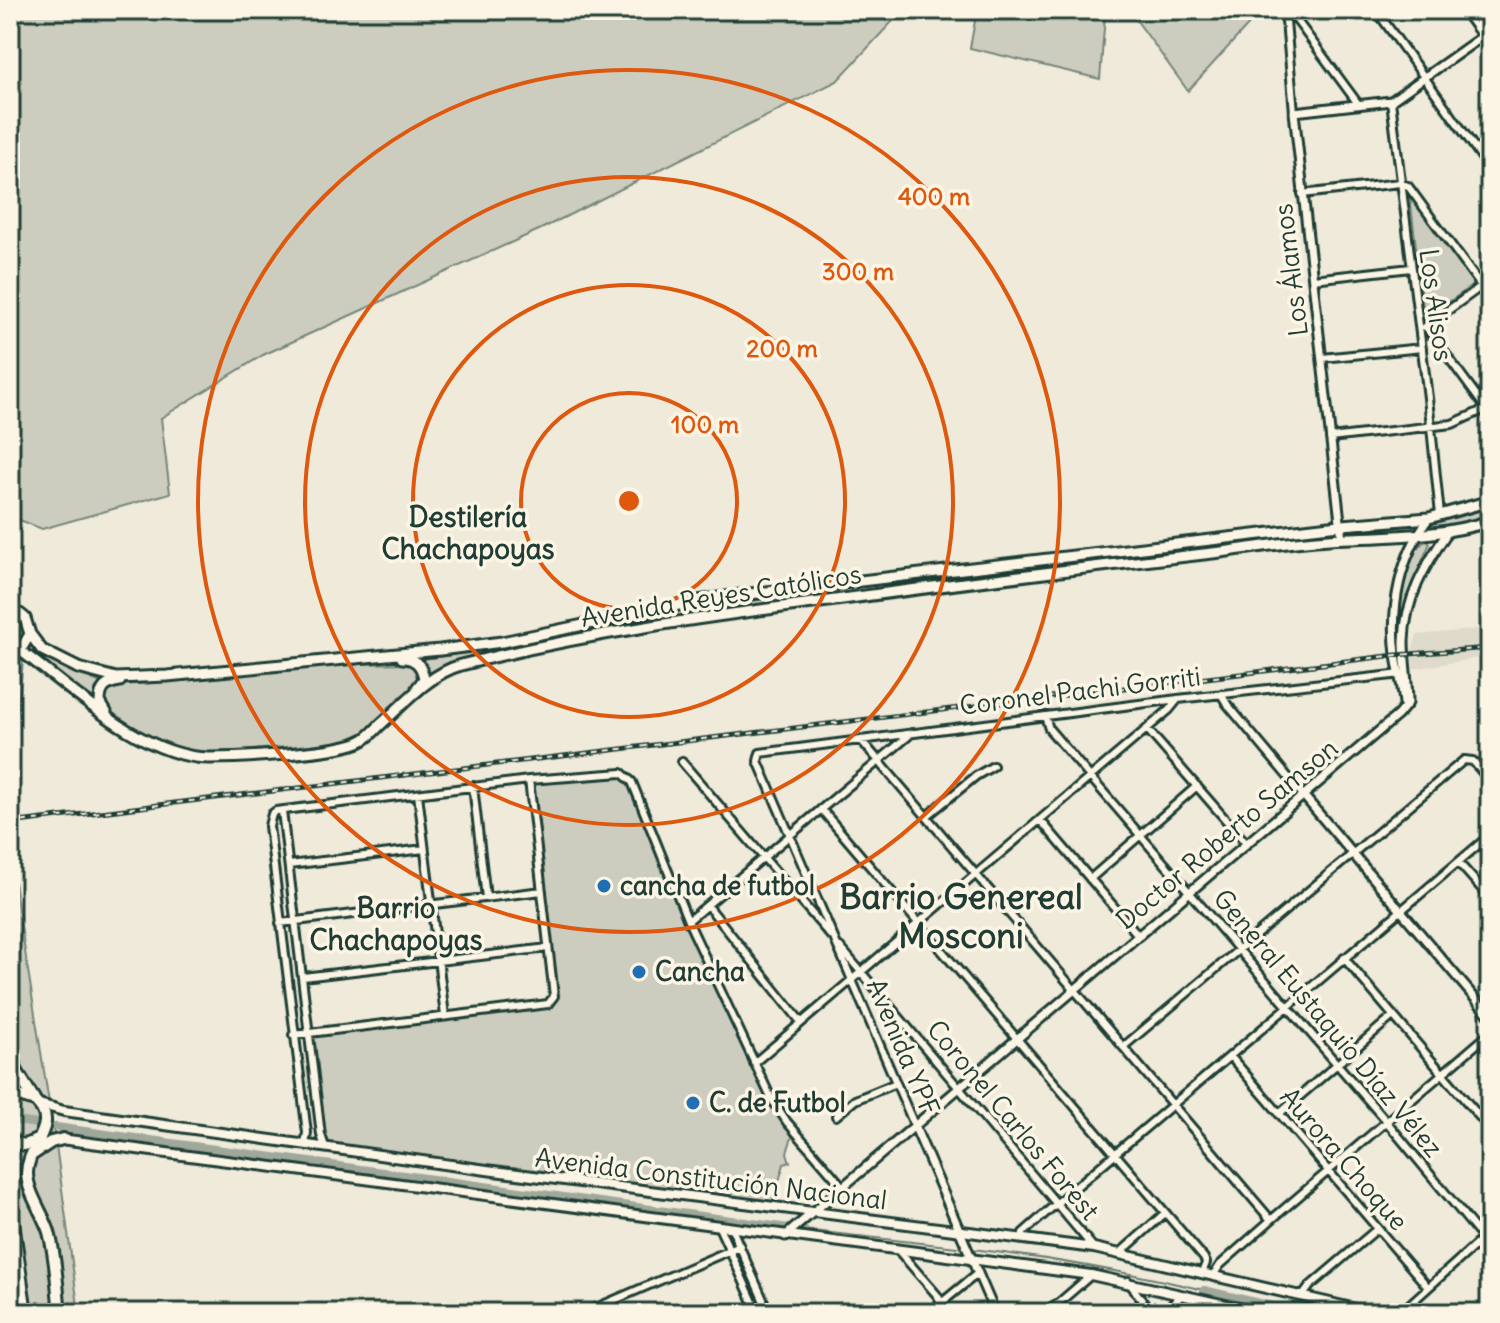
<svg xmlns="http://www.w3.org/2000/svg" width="1500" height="1323" viewBox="0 0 1500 1323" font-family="Delius,sans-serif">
	<rect width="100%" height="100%" fill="#efeada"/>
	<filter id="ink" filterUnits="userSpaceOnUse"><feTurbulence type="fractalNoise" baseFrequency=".0125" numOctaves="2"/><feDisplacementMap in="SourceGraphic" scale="16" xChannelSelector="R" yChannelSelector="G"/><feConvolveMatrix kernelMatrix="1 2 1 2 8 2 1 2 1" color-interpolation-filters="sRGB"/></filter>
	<g filter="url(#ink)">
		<path fill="#dedbcc" d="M1490,628V656L1413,669L1412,652L1417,635Z"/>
		<path fill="#cccdbf" stroke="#76857a" stroke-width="2" d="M10,10H903L837,81L541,229L263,355L161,418L170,493L42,529L10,516Z
			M977,10H1014L1063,21L1065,10H1083L1105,15L1100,79L970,48Z
			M1129,10H1262L1188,91Z
			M1416,195L1476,283L1427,317L1424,315L1410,196Z
			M1490,508V516L1433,532L1429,529L1431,524Z
			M1413,525L1411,532L1350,534V529Z
			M1333,531V534L1326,536L1044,568L1043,565L1074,560Z
			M1426,541L1430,543L1413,582L1400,621C1401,600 1404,551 1426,541Z
			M1027,566V571L874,590V585Z
			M851,588V593L715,610L501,651L500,647L698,608Z
			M10,596C18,606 20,618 25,629L20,640L23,662L10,778Z
			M34,650L59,665L101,683L96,697V703L31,652Z
			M477,651L476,657L450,664L428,676L418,660Z
			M411,663L421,672L419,683L368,730L347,740L335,743L216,753L186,751L143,737L105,708L104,691C122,679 146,688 166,680L362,664Z
			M627,775L660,854L769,1094L794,1130L787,1153L790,1162L784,1164L771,1208L325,1147L309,1033L550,1003L554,996L529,780Z
			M10,857L57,1153L79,1313H10Z"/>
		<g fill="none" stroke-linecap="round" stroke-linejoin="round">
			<path stroke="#6c7d71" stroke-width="2" d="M804,1230L966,1248
				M972,1249C1050,1258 1127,1272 1204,1290"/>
			<path stroke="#9fa89a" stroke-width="8" d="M10,1120L37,1124
				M56,1127L804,1230
				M1204,1290L1303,1313"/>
			<defs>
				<path id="minor" d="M1285,10L1294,112
					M1289,10L1359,105
					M1376,10L1490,169
					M1463,10L1490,47
					M1391,101L1428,398L1440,515
					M1302,194L1400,183L1408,186L1490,298
					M1313,279L1411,268
					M1425,327L1490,280
					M1426,327L1490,414
					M1322,358L1422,348
					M1330,438L1452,424L1490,407
					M1490,657V658
					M1221,694L1227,704L1303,795
					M1045,716L1049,729L1386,1121L1490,1247
					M1147,729L1246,843
					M861,740L1271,1220
					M682,762L830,935
					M473,786L486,898
					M418,794L445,1016
					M821,809L1204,1258L1206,1263L1202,1273
					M282,811L321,1135L325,1147
					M927,816L976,776L993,766
					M1041,821L1138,935
					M1458,862L1490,898
					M289,865L424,849
					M1090,879L1197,786
					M708,906L801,1022
					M688,921L912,733
					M280,923L542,891
					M840,947L1093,1247
					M1344,958L1490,1129
					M303,977L548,948
					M293,1035L548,1004L554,996L529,780
					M1123,1047L1464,760L1473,761L1490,781
					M1230,1056L1427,1286
					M754,1063L1169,710L1178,699
					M1279,1114L1393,1016
					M836,1116L855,1100L896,1083
					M915,1127L758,761L760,753L1178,699L1402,674
					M305,1145L307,1133L269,826L272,814L276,811L529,780L622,773L632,782L688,921L771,1098L787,1122L843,1187
					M719,1227L758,1313
					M732,1229L769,1313
					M1022,1239L1023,1233L1057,1203L1490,835
					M897,1249L937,1295L948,1313
					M1119,1254L1165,1213
					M1213,1276L1220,1265L1271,1220L1490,1033
					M1128,1281L1151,1313
					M1302,1297L1310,1286L1377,1229
					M584,1313L740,1246
					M929,1313L978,1273
					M1047,1313L1091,1275
					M1163,1313L1182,1295
					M1400,1313L1490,1232"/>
				<path id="tertiary" d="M1342,539L1294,112L1391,101L1490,31
					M1404,704C1403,688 1398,671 1396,655C1390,606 1400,557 1429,518
					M1303,795L1490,1016
					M915,1127L995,1313
					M785,1236L1398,715L1408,703C1408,682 1404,661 1404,641C1405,599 1425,566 1447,533"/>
				<path id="secondary" d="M39,1104L64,1111L494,1171L1094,1248L1373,1313
					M61,1139L1091,1275L1262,1313"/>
				<path id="primary" d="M10,612L20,614L25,618L30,634L42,650L78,668L116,678L167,676L440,650L502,642L698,601L733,596L1330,526L1429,518L1490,501
					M10,647L23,646L30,634
					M17,648C70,687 141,757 209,758C237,758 342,753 363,740C369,737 375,730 380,725C404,704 429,674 461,665C581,634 705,617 828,601C959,583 1090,567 1221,552C1256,547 1293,541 1329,539C1383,536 1437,538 1490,521
					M402,658C416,658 422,666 424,679L417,688
					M106,712L100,702C100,688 106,683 120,681"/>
				<path id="trunk" d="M10,609L14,612
					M10,655L17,648
					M10,1039L16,1070L34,1099
					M10,1100L22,1097L35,1101C62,1124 26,1147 27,1174C28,1194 43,1213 49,1232C56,1258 57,1287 60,1313
					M10,1142L25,1145L37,1140
					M33,1154L51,1142L63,1139
					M10,1202L26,1313"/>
			</defs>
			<use href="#minor" stroke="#1f3d34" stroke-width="12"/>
			<use href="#tertiary" stroke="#1f3d34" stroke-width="13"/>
			<use href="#secondary" stroke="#1f3d34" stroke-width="14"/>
			<use href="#primary" stroke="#1f3d34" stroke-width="15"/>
			<use href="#trunk" stroke="#1f3d34" stroke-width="16"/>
			<use href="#minor" stroke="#fcf5e5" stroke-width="6"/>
			<use href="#tertiary" stroke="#fcf5e5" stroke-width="7"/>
			<use href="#secondary" stroke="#fcf5e5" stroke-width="8"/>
			<use href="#primary" stroke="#fcf5e5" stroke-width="9"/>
			<use href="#trunk" stroke="#fcf5e5" stroke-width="10"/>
			<defs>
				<path id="rail" d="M10,823L1396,655L1490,648"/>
			</defs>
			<use href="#rail" stroke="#1f3d34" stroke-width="5"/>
			<use href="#rail" stroke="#fcf5e5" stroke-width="2" stroke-dasharray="6" stroke-linecap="butt"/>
		</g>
	</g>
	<g fill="none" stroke="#de580e" stroke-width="4">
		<circle cx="629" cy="501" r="108"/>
		<circle cx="629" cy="501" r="216"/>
		<circle cx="629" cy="501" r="324"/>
		<circle cx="629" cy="501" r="431"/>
	</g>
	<g fill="#1f6fb2" stroke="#fcf5e5" stroke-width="3">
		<circle cx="604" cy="886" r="8"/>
		<circle cx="639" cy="972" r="8"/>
		<circle cx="693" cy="1103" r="8"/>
	</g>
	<g text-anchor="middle" stroke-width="7" stroke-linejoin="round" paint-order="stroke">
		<g font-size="26" fill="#1f3d34" stroke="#fcf5e5">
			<text transform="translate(1291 270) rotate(-97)" y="9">Los Álamos</text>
			<text transform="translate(1436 305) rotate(82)" y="9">Los Alisos</text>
			<text transform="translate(721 596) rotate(-9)" y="9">Avenida Reyes Católicos</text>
			<text transform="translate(1080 691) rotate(-7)" y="9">Coronel Pachi Gorriti</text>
			<text transform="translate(1227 834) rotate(-40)" y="9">Doctor Roberto Samson</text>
			<text transform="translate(1328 1023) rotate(50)" y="9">General Eustaquio Díaz Vélez</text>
			<text transform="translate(903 1047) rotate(67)" y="9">Avenida YPF</text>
			<text transform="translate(1013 1120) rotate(50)" y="9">Coronel Carlos Forest</text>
			<text transform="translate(1344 1159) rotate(49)" y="9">Aurora Choque</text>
			<text transform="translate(711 1179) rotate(7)" y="9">Avenida Constitución Nacional</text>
		</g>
		<g font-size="26" font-weight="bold" fill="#1f3d34" stroke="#fcf5e5" text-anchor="start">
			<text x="620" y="895">cancha de futbol</text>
			<text x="655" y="981">Cancha</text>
			<text x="709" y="1112">C. de Futbol</text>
		</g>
		<g font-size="28" font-weight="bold" fill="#1f3d34" stroke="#fcf5e5">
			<text x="468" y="527">Destilería<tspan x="468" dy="32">Chachapoyas</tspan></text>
			<text x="396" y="918">Barrio<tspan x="396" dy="32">Chachapoyas</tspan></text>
		</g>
		<g font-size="34" font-weight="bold" fill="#1f3d34" stroke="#fcf5e5">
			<text x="961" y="909">Barrio Genereal<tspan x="961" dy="39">Mosconi</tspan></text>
		</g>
	</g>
	<circle cx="629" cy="501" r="12" fill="#de580e" stroke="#fcf5e5" stroke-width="4"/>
	<g font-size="24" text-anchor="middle" font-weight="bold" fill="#de580e" stroke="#fcf5e5" stroke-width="7" stroke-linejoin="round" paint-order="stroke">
		<text x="934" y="205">400 m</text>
		<text x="858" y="280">300 m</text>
		<text x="782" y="357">200 m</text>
		<text x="705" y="433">100 m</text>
	</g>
	<rect width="1500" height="1323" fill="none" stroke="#fcf5e5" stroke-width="40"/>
	<rect x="20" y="20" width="1460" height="1283" fill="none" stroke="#1f3d34" stroke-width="3" filter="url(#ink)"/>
</svg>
